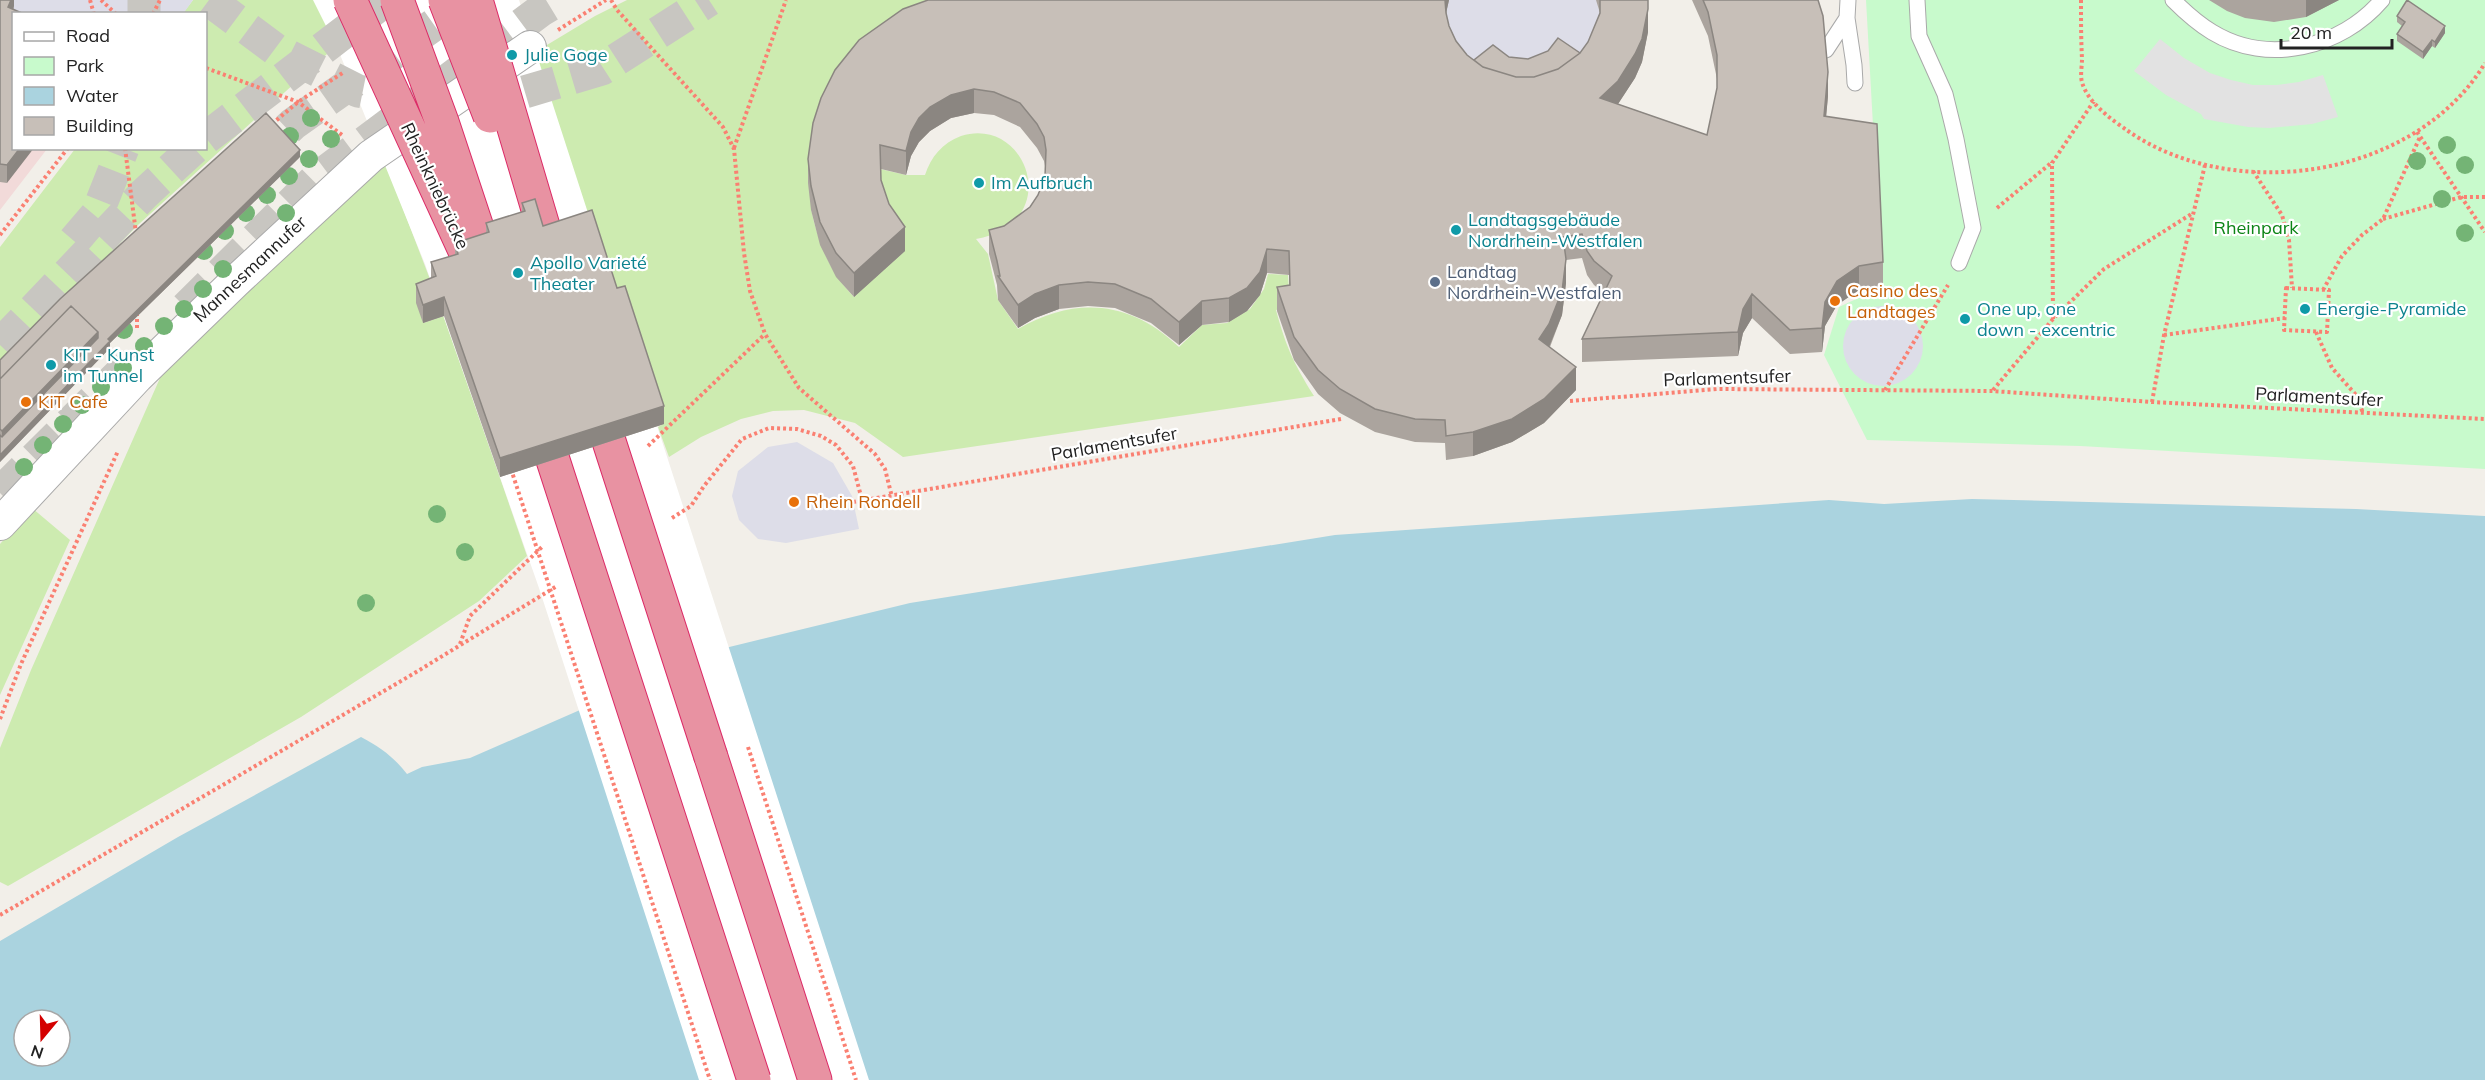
<svg xmlns="http://www.w3.org/2000/svg" width="2485" height="1080" viewBox="0 0 2485 1080" font-family="Mulish,sans-serif">
	<rect width="100%" height="100%" fill="#f2efe9"/>
	<path fill="#f2dad9" d="M0,9L14,148L47,149L0,210Z"/>
	<path fill="#cdebb0" d="M193,0H314L337,45L139,224L0,364V247L75,149L206,148V14L183,13Z
		M627,0H1018L811,209C818,243 830,272 854,297L881,204L880,169L906,175H925C931,157 942,143 961,136C1028,115 1065,223 976,239L988,254L998,300L1018,329C1075,296 1130,300 1179,347L1202,325L1227,323L1250,309L1264,289L1268,274L1288,275L1290,307L1276,310C1286,347 1294,364 1314,396L903,457L855,423L804,410L773,411L741,419L701,437L669,457L658,427L663,424L617,307L532,54L595,16Z
		M384,159L436,295L423,323L444,316L527,556L479,601L301,717L8,886L0,882V748L31,670L164,369Z
		M32,508L70,540L0,695V544Z"/>
	<path fill="#c8facc" d="M1866,0H2485V469L2080,446L1867,440L1824,355L1839,307L1882,287Z"/>
	<path fill="#e2e2e2" d="M2160,39L2184,58L2210,73L2231,80L2253,85H2277L2299,82L2323,75L2338,117L2312,124L2269,128L2248,127L2204,119L2201,114L2166,95L2134,71Z"/>
	<path fill="#dddde8" d="M0,0H193L183,14L22,13L13,10Z
		M1448,0H1597L1600,14L1596,52L1474,85L1445,18Z
		M1843 346a40 40 0 1 1 80 0a40 40 0 1 1-80 0Z
		M797,442L833,463L852,496L859,529L786,543L758,539L739,520L732,496L738,471L768,447Z"/>
	<path fill="#aad3df" fill-rule="evenodd" d="M1972,499L2356,509L2485,516V1080H0V941L178,837L361,737C380,747 394,757 407,774L422,767L470,758L717,650L910,603L1335,535L1829,500L1884,504ZM24,1020H60V1056H24Z"/>
	<path fill="#fff" d="M313,0H519L869,1080H699L539,588L425,264L339,52Z"/>
	<g fill="none" stroke-linecap="round" stroke-linejoin="round">
		<path stroke="#c8c6c1" stroke-width="33" stroke-dasharray="33 16" stroke-linecap="butt" d="M144,0V14
			M209,0L275,49L358,91L363,92
			M477,101L501,99L602,69L709,0
			M206,138L386,0
			M252,163L293,124L469,0
			M74,241L97,214L123,148
			M186,308L316,179L540,11L558,0
			M0,345L144,194L194,148
			M0,493L131,363"/>
		<defs>
			<path id="lane" d="M1917,0L1919,36L1945,94L1956,139L1973,228L1959,263
				M2173,0C2185,12 2197,23 2212,32C2268,66 2341,48 2382,0
				M1847,18L1854,65L1855,83
				M1826,50L1847,18L1848,0"/>
			<path id="street" d="M0,524L137,377L235,282L371,156L530,47"/>
			<path id="highway" d="M711,757L815,1080"/>
		</defs>
		<use href="#lane" stroke="#a9a9a9" stroke-width="17"/>
		<use href="#street" stroke="#a9a9a9" stroke-width="34"/>
		<use href="#highway" stroke="#dc2a67" stroke-width="35"/>
		<path stroke="#fa8072" stroke-width="4" stroke-dasharray="3 3" stroke-linecap="butt" d="M90,0L94,14
			M101,0L116,14
			M611,0L617,10L723,127L734,149L744,253L750,291L765,334L799,388L875,454L885,469L892,497
			M2081,0C2081,20 2081,40 2082,59C2082,66 2080,76 2082,82C2087,102 2112,120 2128,131C2235,205 2416,178 2485,63
			M153,14L160,0
			M558,30L606,0
			M206,68L298,102L342,135
			M272,124L298,102L344,72
			M2417,132L2485,232
			M125,148L136,233
			M734,148L786,0
			M2253,171L2282,215L2289,240L2292,288
			M1997,208L2051,163
			M2383,219L2461,197H2485
			M0,235L68,148
			M2286,288L2329,290L2327,332L2284,330Z
			M2323,290L2342,256L2362,235L2383,219L2420,137
			M137,313V329
			M2053,319L2052,163L2094,101
			M2316,332L2332,368L2356,395L2363,413
			M2164,335L2285,318
			M1885,390L1948,285
			M1993,390L2053,319L2104,269L2193,213
			M1570,401L1718,389L1992,391L2152,402L2485,419
			M2152,402L2164,335L2205,165
			M648,446L765,334
			M853,502L1341,419
			M672,518L691,506L704,486L742,439L769,428L797,429L821,436L836,445L853,466L862,500
			M460,644L470,616L543,546
			M0,719L21,664L118,451
			M0,915L413,674L557,586"/>
		<use href="#lane" stroke="#fff" stroke-width="15"/>
		<use href="#street" stroke="#fff" stroke-width="32"/>
		<use href="#highway" stroke="#e892a2" stroke-width="33"/>
		<defs>
			<path id="highway-bridge" d="M350,0L467,255
				M397,0L442,122L494,279
				M445,0L490,116
				M476,0L548,243
				M595,398L711,757
				M539,417L754,1080"/>
		</defs>
		<use href="#highway-bridge" stroke="#dc2a67" stroke-width="35" stroke-linecap="butt"/>
		<path stroke="#fa8072" stroke-width="4" stroke-dasharray="3 3" stroke-linecap="butt" d="M511,469L710,1080
			M748,747L856,1080"/>
		<use href="#highway-bridge" stroke="#e892a2" stroke-width="33"/>
	</g>
	<g fill="#74b475">
		<circle cx="311" cy="118" r="9"/>
		<circle cx="290" cy="136" r="9"/>
		<circle cx="331" cy="139" r="9"/>
		<circle cx="2447" cy="145" r="9"/>
		<circle cx="309" cy="159" r="9"/>
		<circle cx="2417" cy="161" r="9"/>
		<circle cx="2465" cy="165" r="9"/>
		<circle cx="289" cy="176" r="9"/>
		<circle cx="267" cy="195" r="9"/>
		<circle cx="2442" cy="199" r="9"/>
		<circle cx="246" cy="213" r="9"/>
		<circle cx="286" cy="213" r="9"/>
		<circle cx="225" cy="231" r="9"/>
		<circle cx="2465" cy="233" r="9"/>
		<circle cx="204" cy="251" r="9"/>
		<circle cx="223" cy="269" r="9"/>
		<circle cx="203" cy="289" r="9"/>
		<circle cx="184" cy="309" r="9"/>
		<circle cx="164" cy="326" r="9"/>
		<circle cx="124" cy="330" r="9"/>
		<circle cx="144" cy="346" r="9"/>
		<circle cx="123" cy="368" r="9"/>
		<circle cx="101" cy="387" r="9"/>
		<circle cx="82" cy="405" r="9"/>
		<circle cx="63" cy="424" r="9"/>
		<circle cx="43" cy="445" r="9"/>
		<circle cx="24" cy="467" r="9"/>
		<circle cx="437" cy="514" r="9"/>
		<circle cx="465" cy="552" r="9"/>
		<circle cx="366" cy="603" r="9"/>
	</g>
	<path fill="#aba49e" d="M0,0H14L7,183L0,182Z
		M928,0H1449L1446,13L1449,26L1456,41L1467,55L1474,60L1509,57L1528,59L1580,53L1588,42L1600,13L1596,0H1648V32L1642,62L1635,78L1618,104L1707,135L1717,89V79L1708,36L1692,0H1818L1828,96L1826,116L1883,262V286L1859,290L1837,305L1825,326L1822,352L1790,354L1752,318L1743,333L1738,356L1582,362V339L1604,293L1594,285L1587,275L1582,258L1566,260V283L1562,315L1550,347L1576,390L1544,423L1512,442L1473,456L1446,460L1445,443L1415,442L1375,432L1340,413L1318,394L1294,360L1277,311V287L1289,285V275L1267,273L1260,295L1247,311L1229,322L1202,325L1179,345L1151,323L1115,308L1088,306L1059,309L1035,318L1018,328L998,300L997,285L989,254V230L1004,226L1030,207L1038,195L1045,176L1046,171L1044,161L1037,148L1020,127L994,115L974,113L951,118L930,131L919,142L911,156L906,175L881,169V180L905,251L854,297L836,277L820,245L811,210L808,183V159Z
		M2209,0H2339L2306,17L2274,22L2245,18L2227,11Z
		M2397,16L2445,33L2435,48L2432,46L2423,59L2397,41V34L2402,26L2397,22Z
		M300,157L110,343V348L0,462V360Z
		M522,203L543,226L617,288L664,424L500,477L444,316L423,323L416,303V284L431,278V262L455,255V243L486,233V223L522,212Z"/>
	<path fill="#8b8681" d="M11,0H14V6L8,26V7Z
		M1445,0H1449L1445,18Z
		M2306,0H2339L2306,17Z
		M1648,9V32L1642,62L1635,78L1618,104L1600,98Z
		M2445,26V33L2435,48V42Z
		M2432,40V46L2423,59V52Z
		M1828,72V96L1824,140V116Z
		M974,89V113L951,118L930,131L919,142L911,156L906,175V151L911,132L919,118L930,107L951,95Z
		M20,148H34L7,183V165Z
		M300,150V157L110,343V348L0,462V455L108,339Z
		M905,227V251L854,297V273Z
		M1267,249V273L1260,295L1247,311L1229,322V298Z
		M1566,259V283L1562,315L1549,347L1539,339Z
		M1859,266V290L1837,305L1825,326L1822,352V328L1825,302L1837,281Z
		M1059,285V309L1035,318L1018,328V305L1035,294Z
		M1752,294V318L1743,333L1738,356V332L1743,309Z
		M444,297V316L423,323V305Z
		M1202,301V325L1179,345V322Z
		M98,332V345L2,444V431Z
		M1576,367V390L1544,423L1512,442L1473,456V432Z
		M664,406V424L500,477V458Z"/>
	<path fill="#c7bfb8" stroke="#8b8681" stroke-width="1.5" d="M0,0H11L8,7L24,14H14V148H20L7,165L0,164Z
		M928,0H1445L1446,13L1449,26L1456,41L1467,55L1483,67L1516,77H1534L1558,69L1580,53L1588,42L1600,13V0H1648V9L1642,39L1635,54L1618,81L1600,98L1707,135L1717,88V55L1708,12L1703,0H1818L1823,16L1828,72L1824,116L1877,124L1883,262L1859,266L1837,281L1825,302L1822,328L1790,330L1752,294L1743,309L1738,332L1582,339L1612,276L1594,261L1587,251L1582,234L1563,237L1566,259L1562,291L1549,324L1539,339L1576,367L1544,399L1512,419L1473,432L1446,436L1445,420L1415,419L1375,409L1340,389L1318,370L1294,337L1277,287L1290,285L1289,251L1267,249L1260,272L1247,288L1229,298L1202,301L1179,322L1151,299L1115,284L1088,282L1059,285L1035,294L1018,305L998,276H1000L997,261L989,230L1004,226L1030,207L1038,195L1045,176L1046,150L1044,137L1037,124L1020,103L994,92L974,89L951,95L930,107L919,118L911,132L906,151L880,145L881,180L889,204L905,227L854,273L836,253L820,222L811,186L808,159L813,123L821,98L835,70L859,40L903,9Z
		M2407,0L2445,26L2435,42L2432,40L2423,52L2397,34L2405,22L2397,16Z
		M1558,38L1580,53L1558,69L1534,77H1516L1483,67L1474,60L1493,45L1509,57L1528,59L1548,51Z
		M266,113L300,150L108,339L110,341L0,455V435L2,437L98,338V332L71,306L0,379V360L60,299Z
		M535,199L543,226L592,210L617,288L625,286L664,406L500,458L444,297L423,305L416,284L436,276L431,262L458,254L455,243L489,232L486,223L525,211L522,203Z
		M71,306L98,332L2,431L0,429V379Z"/>
	<g fill="#0f9aa8" stroke="#fff" stroke-width="2">
		<circle cx="512" cy="55" r="6"/>
		<circle cx="979" cy="183" r="6"/>
		<circle cx="1456" cy="230" r="6"/>
		<circle cx="518" cy="273" r="6"/>
		<circle cx="2305" cy="309" r="6"/>
		<circle cx="1965" cy="319" r="6"/>
		<circle cx="51" cy="365" r="6"/>
	</g>
	<circle fill="#5c6f8a" stroke="#fff" stroke-width="2" cx="1435" cy="282" r="6"/>
	<g fill="#e8710a" stroke="#fff" stroke-width="2">
		<circle cx="1835" cy="301" r="6"/>
		<circle cx="26" cy="402" r="6"/>
		<circle cx="794" cy="502" r="6"/>
	</g>
	<g text-anchor="middle" stroke-width="4.5" stroke-linejoin="round" paint-order="stroke">
		<g font-size="18" fill="#0d838f" stroke="#fff" text-anchor="start">
			<text x="524" y="61">Julie Goge</text>
			<text x="991" y="189">Im Aufbruch</text>
			<text x="1468" y="226">Landtagsgebäude<tspan x="1468" dy="21">Nordrhein-Westfalen</tspan></text>
			<text x="530" y="269">Apollo Varieté<tspan x="530" dy="21">Theater</tspan></text>
			<text x="1977" y="315">One up, one<tspan x="1977" dy="21">down - excentric</tspan></text>
			<text x="2317" y="315">Energie-Pyramide</text>
			<text x="63" y="361">KIT - Kunst<tspan x="63" dy="21">im Tunnel</tspan></text>
		</g>
		<g font-size="18" fill="#222" stroke="#fff">
			<text transform="translate(435 186) rotate(65)" y="6">Rheinkniebrücke</text>
			<text transform="translate(250 269) rotate(-43)" y="6">Mannesmannufer</text>
			<text transform="translate(1727 378) rotate(-2)" y="6">Parlamentsufer</text>
			<text transform="translate(2319 397) rotate(3)" y="6">Parlamentsufer</text>
			<text transform="translate(1114 444) rotate(-10)" y="6">Parlamentsufer</text>
		</g>
		<g font-size="18" fill="#0c8416" stroke="#fff">
			<text x="2256" y="234">Rheinpark</text>
		</g>
		<g font-size="18" fill="#4e5e75" stroke="#fff" text-anchor="start">
			<text x="1447" y="278">Landtag<tspan x="1447" dy="21">Nordrhein-Westfalen</tspan></text>
		</g>
		<g font-size="18" fill="#c56008" stroke="#fff" text-anchor="start">
			<text x="1847" y="297">Casino des<tspan x="1847" dy="21">Landtages</tspan></text>
			<text x="38" y="408">KiT Cafe</text>
			<text x="806" y="508">Rhein Rondell</text>
		</g>
	</g>
	<rect x="12" y="12" width="195" height="138" fill="#ffffff" stroke="#a7a7a7" stroke-width="1.5"/>
	<rect x="24" y="32" width="30" height="9" fill="#ffffff" stroke="#a7a7a7" stroke-width="1.5"/>
	<text x="66" y="42" font-size="18" fill="#222222">Road</text>
	<rect x="24" y="57" width="30" height="18" fill="#c8facc" stroke="#a7a7a7" stroke-width="1.5"/>
	<text x="66" y="72" font-size="18" fill="#222222">Park</text>
	<rect x="24" y="87" width="30" height="18" fill="#aad3df" stroke="#a7a7a7" stroke-width="1.5"/>
	<text x="66" y="102" font-size="18" fill="#222222">Water</text>
	<rect x="24" y="117" width="30" height="18" fill="#c7bfb8" stroke="#a7a7a7" stroke-width="1.5"/>
	<text x="66" y="132" font-size="18" fill="#222222">Building</text>
	<g transform="translate(42 1038) rotate(199)"><circle r="28" fill="#ffffff" stroke="#a7a7a7" stroke-width="1.5"/>
	<path d="M0-4.5L10 22L0 15L-10 22Z" fill="#d40000"/>
	<text y="-9" font-size="16" font-weight="bold" text-anchor="middle" fill="#222222">N</text>
	</g>
	<path d="M2281 39v9h111v-9" fill="none" stroke="#222222" stroke-width="3"/>
	<text x="2290" y="39" font-size="18" fill="#222222" stroke="#ffffff" stroke-width="4.5" paint-order="stroke">20 m</text>
</svg>
